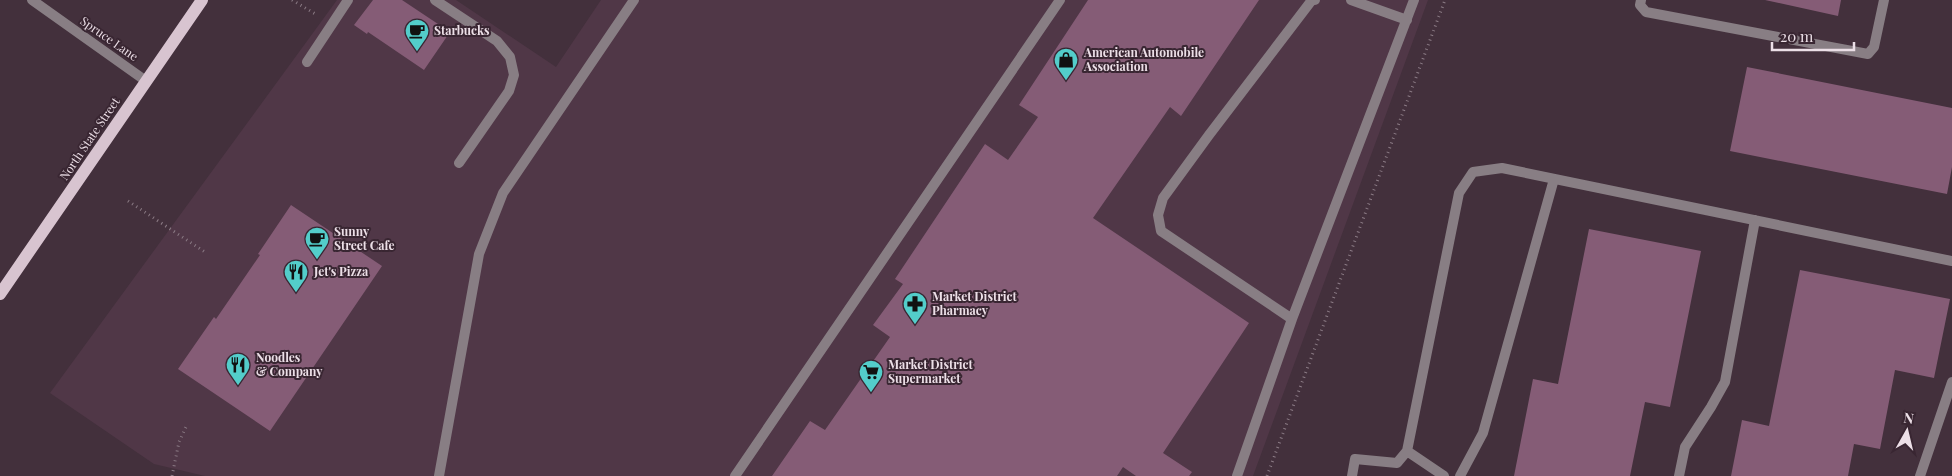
<svg xmlns="http://www.w3.org/2000/svg" width="1952" height="476" viewBox="0 0 1952 476" font-family="'Playfair Display',serif">
	<rect width="100%" height="100%" fill="#43303c"/>
	<path fill="#503747" d="M337,0H456L556,67L601,0H1428L1253,476H205L154,464L50,393Z"/>
	<path fill="#855c76" d="M373,0H402L450,32L424,70L368,32L367,34L354,25Z
		M1088,0H1259L1181,116L1170,107L1093,218L1249,323L1163,453L1192,472L1189,476H1136L1123,467L1117,476H772L810,421L825,430L890,337L873,325L903,284L895,279L985,144L1008,160L1038,117L1019,105Z
		M1765,0H1841L1838,16Z
		M1747,67L1952,108V167L1947,194L1730,151Z
		M291,205L382,266L270,431L178,369L214,317L216,319L260,255L258,254Z
		M1589,229L1701,251L1670,407L1645,402L1630,476H1514L1533,379L1558,384Z
		M1800,270L1950,299L1934,378L1895,370L1880,449L1854,444L1848,476H1731L1742,420L1769,426Z"/>
	<g fill="none" stroke-linecap="round" stroke-linejoin="round">
		<path stroke="#8b7b85" stroke-width="3" stroke-dasharray="1 4" stroke-linecap="butt" d="M292,0L317,15
			M128,201L205,252
			M172,476L179,442L186,427
			M1267,476L1445,0"/>
		<path stroke="#887e84" stroke-width="10" d="M435,0L497,41L510,57L514,75L509,91L459,163
			M1351,0L1407,20
			M1641,0L1640,5L1646,12L1868,54L1874,47L1884,0
			M307,62L348,0
			M1292,319L1161,231L1158,215L1163,198L1209,135L1312,0H1315
			M1407,451L1444,476
			M735,476L1060,0
			M1237,476L1292,319L1414,0
			M1352,476L1355,459L1397,463L1407,451L1459,193L1473,172L1502,168L1952,261
			M1460,476L1483,433L1554,179
			M1679,476L1685,447L1711,407L1725,382L1755,220
			M1920,476L1952,382"/>
		<path stroke="#887e84" stroke-width="10" d="M32,0L146,81
			M439,476L479,254L503,193L634,0"/>
		<path stroke="#d8c4d0" stroke-width="12" d="M0,294L202,0"/>
	</g>
	<defs>
		<symbol id="cafe-pin" viewBox="-11 -11 22 30"><path d="M0 17L-7.5 6A9.5 9.5 0 1 1 7.5 6Z" fill="#53cdca" stroke="#392632"/><path d="M-5.5-4.5H6V0H3Q3 3.5 0 3.5H-2.5Q-5.5 3.5-5.5 0ZM3-3.2v2h1.7v-2ZM-6 4.5H4V6H-6Z" fill="#111"/></symbol>
		<symbol id="shop-pin" viewBox="-11 -11 22 30"><path d="M0 17L-7.5 6A9.5 9.5 0 1 1 7.5 6Z" fill="#53cdca" stroke="#392632"/><path d="M-5-2.5h2.3a2.7 3.5 0 0 1 5.4 0H5L5.5 6h-11ZM-1.5-2.5h3a1.5 2.3 0 0 0-3 0Z" fill="#111"/></symbol>
		<symbol id="restaurant-pin" viewBox="-11 -11 22 30"><path d="M0 17L-7.5 6A9.5 9.5 0 1 1 7.5 6Z" fill="#53cdca" stroke="#392632"/><path d="M-5-6h1v4h1v-4h1v4h1v-4h1v5L-1.5 .5V6h-2V.5L-5-1ZM5-6V6H3V1.5H1.5Q1.5-4 5-6Z" fill="#111"/></symbol>
		<symbol id="pharmacy-pin" viewBox="-11 -11 22 30"><path d="M0 17L-7.5 6A9.5 9.5 0 1 1 7.5 6Z" fill="#53cdca" stroke="#392632"/><path d="M-2-6h4v4h4v4h-4v4h-4v-4h-4v-4h4Z" fill="#111"/></symbol>
		<symbol id="supermarket-pin" viewBox="-11 -11 22 30"><path d="M0 17L-7.5 6A9.5 9.5 0 1 1 7.5 6Z" fill="#53cdca" stroke="#392632"/><path d="M-6-5.5h2.5l.6 2H6L4.5 2H-2.5L-4.4-4H-6ZM-1.5 3.2a1.3 1.3 0 1 0 .1 0ZM3 3.2a1.3 1.3 0 1 0 .1 0Z" fill="#111"/></symbol>
	</defs>
	<g fill-rule="evenodd">
		<use href="#cafe-pin" x="403" y="17" width="28" height="38"/>
		<use href="#shop-pin" x="1052" y="46" width="28" height="38"/>
		<use href="#cafe-pin" x="303" y="225" width="28" height="38"/>
		<use href="#restaurant-pin" x="282" y="258" width="28" height="38"/>
		<use href="#pharmacy-pin" x="901" y="290" width="28" height="38"/>
		<use href="#restaurant-pin" x="224" y="351" width="28" height="38"/>
		<use href="#supermarket-pin" x="857" y="358" width="28" height="38"/>
	</g>
	<g text-anchor="middle" stroke-width="4" stroke-linejoin="round" paint-order="stroke">
		<g font-size="12" font-weight="bold" fill="#ecdfe7" stroke="#392632" text-anchor="start">
			<text x="434" y="35">Starbucks</text>
			<text x="1084" y="57">American Automobile<tspan x="1084" dy="14">Association</tspan></text>
			<text x="334" y="236">Sunny<tspan x="334" dy="14">Street Cafe</tspan></text>
			<text x="314" y="276">Jet's Pizza</text>
			<text x="932" y="301">Market District<tspan x="932" dy="14">Pharmacy</tspan></text>
			<text x="256" y="362">Noodles<tspan x="256" dy="14">&amp; Company</tspan></text>
			<text x="888" y="369">Market District<tspan x="888" dy="14">Supermarket</tspan></text>
		</g>
		<g font-size="12" fill="#ecdfe7" stroke="#392632">
			<text transform="translate(109 39) rotate(35)" y="4">Spruce Lane</text>
			<text transform="translate(90 139) rotate(-56)" y="4">North State Street</text>
		</g>
	</g>
	<g transform="translate(1907 431) rotate(8)" stroke="#392632" stroke-width="4" paint-order="stroke">
	<path d="M0-4L9 19L0 12L-9 19Z" fill="#ecdfe7"/>
	<text y="-8" font-size="14" font-weight="bold" text-anchor="middle" fill="#ecdfe7">N</text>
	</g>
	<path d="M1772 42v8h82v-8" fill="none" stroke="#ecdfe7" stroke-width="2.5"/>
	<text x="1780" y="42" font-size="15" fill="#ecdfe7" stroke="#392632" stroke-width="4" paint-order="stroke">20 m</text>
</svg>
